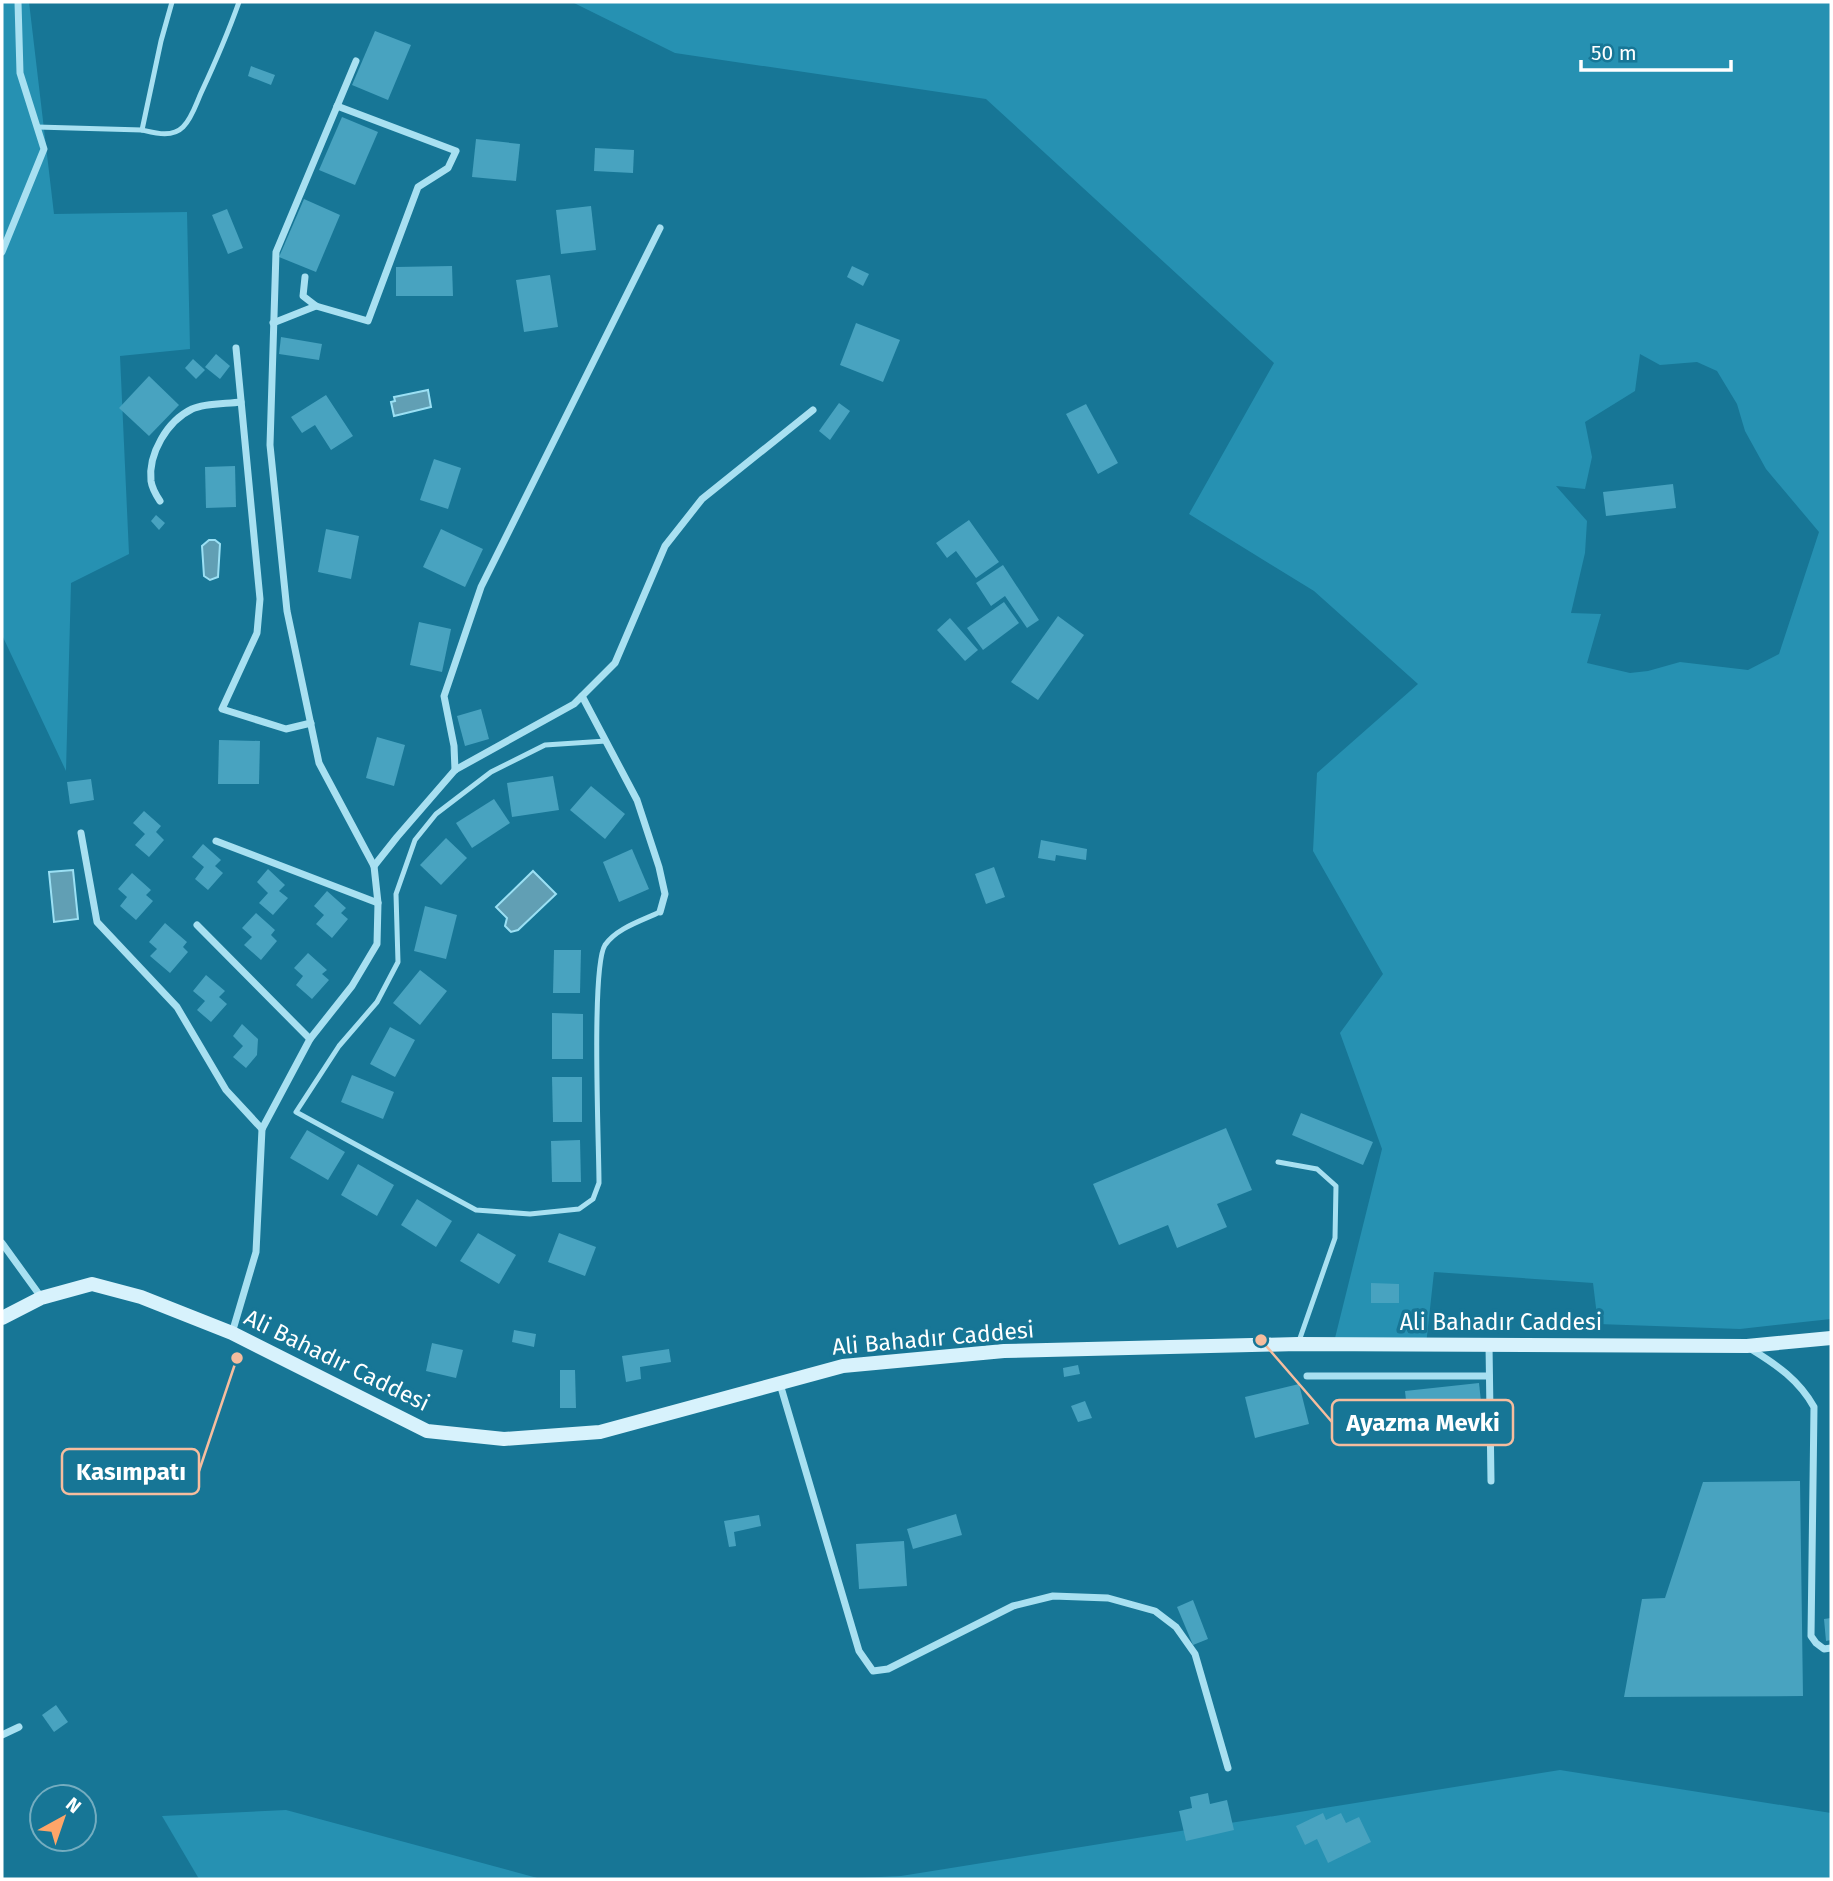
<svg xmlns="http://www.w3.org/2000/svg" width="1833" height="1881" viewBox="0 0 1833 1881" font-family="'Fira Sans',sans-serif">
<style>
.green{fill:#2691b2;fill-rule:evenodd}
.water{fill:#619fb4;stroke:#9be0f4;stroke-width:2}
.building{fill:#48a3c0}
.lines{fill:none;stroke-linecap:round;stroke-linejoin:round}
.lane{stroke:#a8e0f1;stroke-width:5}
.street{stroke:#a8e0f1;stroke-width:7}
.secondary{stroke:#d7f2fc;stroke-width:14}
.labels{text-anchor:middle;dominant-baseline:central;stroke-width:7;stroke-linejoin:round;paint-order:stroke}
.street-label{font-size:23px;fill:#fff;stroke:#177696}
.leader{fill:none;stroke:#f6bd9e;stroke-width:2.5}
.callout-dot{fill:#f6bd9e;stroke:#177696;stroke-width:2.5}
.callout{fill:#177696;stroke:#f6bd9e;stroke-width:2.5}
.callout-label{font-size:24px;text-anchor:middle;font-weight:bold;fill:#fff}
</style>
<rect width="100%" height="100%" fill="#177696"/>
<g class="green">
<path d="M2,2H29L54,214L187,212L190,349L120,356L129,554L71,583L66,771L2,635Z"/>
<path d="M572,2H1831V1319L1740,1329L1598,1324L1593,1283L1434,1272L1426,1345L1335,1338L1382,1149L1340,1033L1383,974L1313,851L1317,773L1418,684L1314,591L1189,514L1274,363L986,99L675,53ZM1640,354L1660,365L1697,362L1717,371L1737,404L1745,431L1766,469L1819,532L1779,654L1748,670L1680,662L1648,671L1630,673L1587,663L1601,614L1571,613L1585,553L1587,521L1556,486L1585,489L1592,457L1585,422L1635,391Z"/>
<path d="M1560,1770L1831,1813V1879H836L901,1876Z"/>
<path d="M286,1810L541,1879H199L162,1816Z"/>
</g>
<g class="water">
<path d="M428,390L431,407L394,416L391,402L395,401L394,397Z"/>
<path d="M209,540H215L220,544L218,577L210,580L204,576L202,546Z"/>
<path d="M73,870L78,919L54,922L49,872Z"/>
<path d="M533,871L556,894L518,930L511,932L505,926L507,918L496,907Z"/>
</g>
<g class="building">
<path d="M375,31L411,45L388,100L352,85Z"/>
<path d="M251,66L275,75L271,85L248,76Z"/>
<path d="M342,117L378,132L355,185L319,170Z"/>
<path d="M476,139L520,144L516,181L472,177Z"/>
<path d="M595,148L634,150L633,173L594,171Z"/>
<path d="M304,199L340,215L316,272L279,257Z"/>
<path d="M591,206L596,250L561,254L556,210Z"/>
<path d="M227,209L243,248L228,254L212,215Z"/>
<path d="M452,266L453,296H396V267Z"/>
<path d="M852,266L869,274L863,286L847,277Z"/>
<path d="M550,275L558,327L524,332L516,280Z"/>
<path d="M856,323L900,340L883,382L840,365Z"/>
<path d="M281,337L322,344L319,360L279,354Z"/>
<path d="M216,354L230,366L220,379L205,367Z"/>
<path d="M193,359L205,370L196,379L185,368Z"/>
<path d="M149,376L179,405L149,436L119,408Z"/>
<path d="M326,395L353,436L331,450L315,425L302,433L291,417Z"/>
<path d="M839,403L850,411L830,440L819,431Z"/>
<path d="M1086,404L1118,463L1098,474L1066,414Z"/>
<path d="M434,459L461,468L448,509L420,500Z"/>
<path d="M235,466L236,507L206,508L205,467Z"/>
<path d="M1673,484L1676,508L1606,516L1603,492Z"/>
<path d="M156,515L165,523L159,530L151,521Z"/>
<path d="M969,520L999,562L976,578L956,551L947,558L936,543Z"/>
<path d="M326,529L359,536L351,579L318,572Z"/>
<path d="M441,529L483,549L465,587L423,567Z"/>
<path d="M1003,565L1039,620L1027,628L1005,596L991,606L976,583Z"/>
<path d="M1004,602L1019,623L983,650L967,628Z"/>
<path d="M1058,616L1084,635L1038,700L1011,682Z"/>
<path d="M950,618L978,650L965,661L937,630Z"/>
<path d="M419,622L451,629L442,672L410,665Z"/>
<path d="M481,709L489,739L465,746L457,716Z"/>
<path d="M377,737L405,745L394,786L366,778Z"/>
<path d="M219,740L260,741L259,784H218Z"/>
<path d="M553,776L559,810L512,817L507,783Z"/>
<path d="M91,779L94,800L70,804L67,782Z"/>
<path d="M591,786L625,814L605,839L570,810Z"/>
<path d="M494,799L510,823L472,848L456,823Z"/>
<path d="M144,811L161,826L156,832L164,840L149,857L135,845L145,834L133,823Z"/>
<path d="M446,838L467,858L441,885L420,865Z"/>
<path d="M1041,840L1087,849L1086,860L1056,855L1055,861L1038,858Z"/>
<path d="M203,844L221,860L215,866L223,873L208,890L195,879L204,867L192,857Z"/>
<path d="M632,849L649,889L619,902L603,862Z"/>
<path d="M994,867L1005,897L986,904L975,874Z"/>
<path d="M268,869L285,885L279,891L288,898L273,915L259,903L268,893L257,882Z"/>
<path d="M132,873L151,890L146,895L153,901L136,920L120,906L127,897L118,889Z"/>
<path d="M327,891L346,908L341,913L348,919L332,938L316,924L324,915L314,906Z"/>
<path d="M425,906L457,915L446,959L414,951Z"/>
<path d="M256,913L275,930L271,935L277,941L261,960L244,945L252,937L242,928Z"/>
<path d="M165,923L187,942L183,947L188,952L170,973L150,956L157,949L149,942Z"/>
<path d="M554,950H581L580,993H553Z"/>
<path d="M308,953L327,970L322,974L329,980L312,999L296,985L303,976L294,968Z"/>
<path d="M420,970L447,991L420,1025L393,1003Z"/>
<path d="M206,975L225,991L219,997L227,1004L211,1022L197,1010L205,1001L193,991Z"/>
<path d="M552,1013L583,1014V1059H552Z"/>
<path d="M242,1024L258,1039L257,1055L246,1068L233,1057L243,1046L233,1036Z"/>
<path d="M390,1027L415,1040L395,1077L370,1064Z"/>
<path d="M352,1075L394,1092L383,1119L341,1102Z"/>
<path d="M552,1077H582V1122H553Z"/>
<path d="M1301,1113L1373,1142L1363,1165L1292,1135Z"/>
<path d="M1226,1128L1252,1190L1217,1204L1227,1227L1177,1248L1168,1225L1119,1245L1093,1184Z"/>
<path d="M307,1130L345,1152L328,1180L290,1158Z"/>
<path d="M580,1140L581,1182H552L551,1141Z"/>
<path d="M358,1164L394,1185L377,1216L341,1195Z"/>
<path d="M417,1199L452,1221L436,1247L401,1225Z"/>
<path d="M478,1233L516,1255L499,1284L460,1261Z"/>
<path d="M559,1233L596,1247L585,1276L548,1262Z"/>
<path d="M1371,1283L1399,1284V1303H1371Z"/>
<path d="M514,1330L536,1334L534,1347L512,1342Z"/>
<path d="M432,1343L463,1350L456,1378L426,1371Z"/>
<path d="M669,1349L671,1362L640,1367L641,1379L626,1382L622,1356Z"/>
<path d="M1078,1365L1080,1374L1064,1377L1063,1368Z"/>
<path d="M560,1370H575L576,1408H560Z"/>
<path d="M1479,1383L1482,1411L1408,1419L1405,1391Z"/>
<path d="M1299,1384L1309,1424L1255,1438L1245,1397Z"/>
<path d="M1085,1401L1092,1418L1078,1422L1071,1406Z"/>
<path d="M1800,1481L1803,1696L1624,1697L1642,1599L1665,1598L1703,1482Z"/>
<path d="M956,1514L962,1535L913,1549L907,1529Z"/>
<path d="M759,1515L761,1526L734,1532L736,1546L729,1547L724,1521Z"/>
<path d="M904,1541L907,1586L859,1589L856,1544Z"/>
<path d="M1193,1600L1208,1639L1193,1645L1177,1607Z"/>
<path d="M1831,1618V1640L1826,1641L1824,1619Z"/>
<path d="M56,1705L68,1722L54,1732L42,1715Z"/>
<path d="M1208,1793L1210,1804L1227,1800L1234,1830L1186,1841L1179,1811L1192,1808L1190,1797Z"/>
<path d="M1323,1813L1326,1820L1341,1813L1346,1823L1359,1817L1371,1842L1328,1863L1317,1839L1305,1845L1296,1826Z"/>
</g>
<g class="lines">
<g class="lane">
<path d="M37,127L142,130C155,133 172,138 183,127C192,118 196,104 201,93C215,63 228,33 239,2"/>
<path d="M142,130L161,41L172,2"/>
<path d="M606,741L545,745L491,772L436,814L415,840L396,894L398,962L377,1002L339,1046L296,1112L476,1210L530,1214L579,1209L593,1199L599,1183C599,1146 591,967 605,945C617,928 641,921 660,912"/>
<path d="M1278,1162L1317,1169L1336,1186L1335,1238L1299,1341"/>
</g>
<g class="street">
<path d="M2,252L44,149L20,73L18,2"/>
<path d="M305,277L303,296L316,306L368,321L418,187L448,168L456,151L337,106"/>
<path d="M273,323L316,306"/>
<path d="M236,348L260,599L257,633L222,709L286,729L311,723"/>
<path d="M160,501C156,495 152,488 151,481C148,454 167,421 192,409C206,403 226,404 241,402"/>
<path d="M582,696L637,800L659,867L665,894L660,912"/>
<path d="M455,770L454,746L444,696L481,587L660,228"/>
<path d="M81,833L97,922L177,1007L226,1090L262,1129"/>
<path d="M216,841L378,903"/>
<path d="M374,866L397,837L455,770L574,704L615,663L665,546L702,499L813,410"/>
<path d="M197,925L310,1039"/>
<path d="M2,1243L41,1297"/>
<path d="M232,1333L256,1252L262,1129L310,1039L352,986L377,944L378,903L374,866L319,763L287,611L270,445L276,252L356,61"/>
<path d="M1489,1345L1491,1481"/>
<path d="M1751,1349C1777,1365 1799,1380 1814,1407L1811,1636L1816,1643L1824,1649L1831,1648"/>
<path d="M1307,1376H1489"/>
<path d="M780,1384L859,1651L873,1671L888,1669L1013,1606L1053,1596L1108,1598L1155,1611L1176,1627L1195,1654L1228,1768"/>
<path d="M2,1735L19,1727"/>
</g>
<path class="secondary" d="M2,1318L41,1298L92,1284L141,1297L232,1333L427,1431L504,1439L600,1432L843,1366L1004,1351L1298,1344L1747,1346L1831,1338"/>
</g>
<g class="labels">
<g class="street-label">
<text x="1501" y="1322">Ali Bahadır Caddesi</text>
<text transform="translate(933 1338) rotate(-5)">Ali Bahadır Caddesi</text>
<text transform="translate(337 1360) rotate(26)">Ali Bahadır Caddesi</text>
</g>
</g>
<path class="leader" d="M1261 1340L1332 1422M237 1358L199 1471"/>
<g class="callout-dot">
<circle cx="1261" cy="1340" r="7"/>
<circle cx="237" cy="1358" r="7"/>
</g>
<g class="callout">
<rect x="1332" y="1400" width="181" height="45" rx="7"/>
<rect x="62" y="1449" width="137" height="45" rx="7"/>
</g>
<g class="callout-label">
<text x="1423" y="1431">Ayazma Mevki</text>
<text x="131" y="1480">Kasımpatı</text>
</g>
<rect width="1833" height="1881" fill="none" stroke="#ffffff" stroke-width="7"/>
<g transform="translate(63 1818) rotate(40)"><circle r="33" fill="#177696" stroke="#74adc0" stroke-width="2"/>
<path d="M0-5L12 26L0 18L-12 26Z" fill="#ffa568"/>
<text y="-10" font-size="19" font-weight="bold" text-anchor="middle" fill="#ffffff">N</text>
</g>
<path d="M1581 60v10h150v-10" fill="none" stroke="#ffffff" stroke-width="3.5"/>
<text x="1591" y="60" font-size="21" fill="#ffffff" stroke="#177696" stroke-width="5" paint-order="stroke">50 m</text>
</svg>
